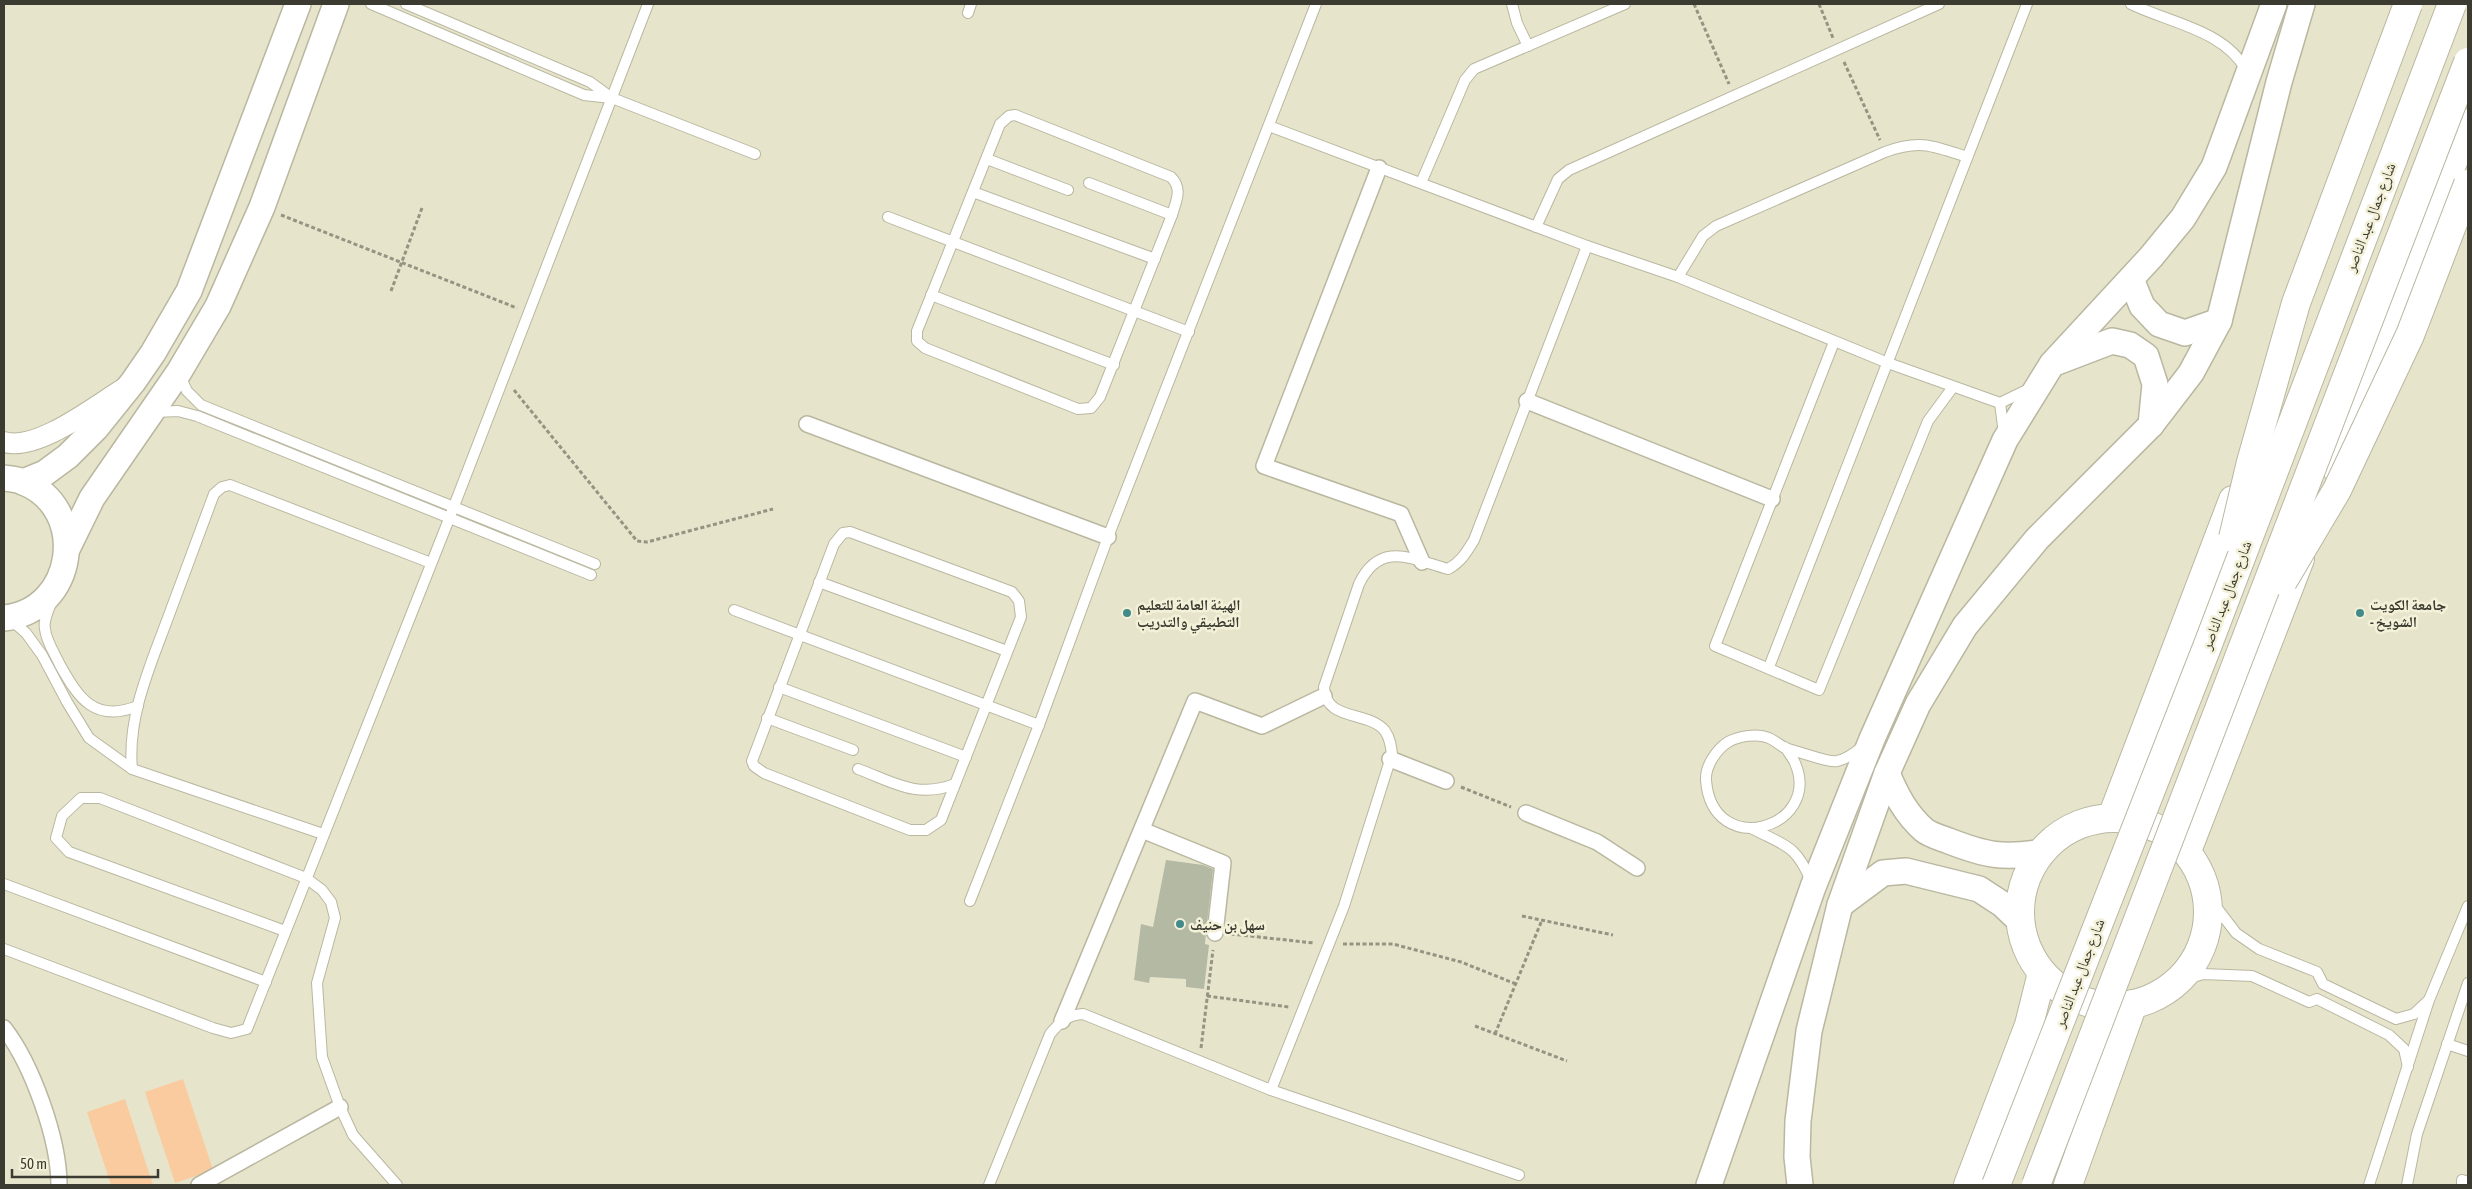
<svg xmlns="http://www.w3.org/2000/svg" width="2472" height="1189" viewBox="0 0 2472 1189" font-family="'Asap Condensed','Noto Naskh Arabic',sans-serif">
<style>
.green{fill:#facb9e}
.building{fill:#b3b9a3}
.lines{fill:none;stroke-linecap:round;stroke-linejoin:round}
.service-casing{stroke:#bab7a0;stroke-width:12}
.pedestrian-casing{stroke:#bab7a0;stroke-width:18}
.minor-casing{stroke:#bab7a0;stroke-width:22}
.tertiary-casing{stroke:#bab7a0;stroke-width:28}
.secondary-casing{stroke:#bab7a0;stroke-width:30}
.path{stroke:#959381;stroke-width:3;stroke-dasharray:4 2.5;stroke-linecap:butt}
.service{stroke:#fff;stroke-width:10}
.pedestrian{stroke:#fff;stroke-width:15}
.minor{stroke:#fff;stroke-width:20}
.tertiary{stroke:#fff;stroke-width:25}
.secondary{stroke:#fff;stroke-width:28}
.trunk-bridge-casing{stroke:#bab7a0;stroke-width:30;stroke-linecap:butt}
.trunk-bridge{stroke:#fff;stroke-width:28}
.poi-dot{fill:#438b8a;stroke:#f4f1d9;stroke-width:2}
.labels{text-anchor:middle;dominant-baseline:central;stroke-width:5;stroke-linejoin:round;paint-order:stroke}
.street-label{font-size:15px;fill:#3c3b31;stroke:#f4f1d9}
.poi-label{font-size:15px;font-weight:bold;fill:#3c3b31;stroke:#f4f1d9;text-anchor:start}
</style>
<rect width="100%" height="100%" fill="#e7e4cc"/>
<g class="green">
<path d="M183,1079L213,1170L175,1183L145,1092Z"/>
<path d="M125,1099L153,1185H111L87,1112Z"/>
</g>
<path class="building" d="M1166,860L1203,865L1213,869L1206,932L1205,944L1209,945L1204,989L1186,987V979L1150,977L1149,983L1134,980L1141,924L1153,927Z"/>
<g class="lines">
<defs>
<g id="service">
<path d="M371,4L584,95L611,98"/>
<path d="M406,4L590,82L612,98L755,154"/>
<path d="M1512,4L1517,23L1528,46"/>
<path d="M2131,4C2170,23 2224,30 2246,70"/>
<path d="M968,13L971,4"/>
<path d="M1015,115L1171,177C1183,189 1176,201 1172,215L1100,397L1091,408L1078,409L925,348L917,341V331L1000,124L1009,116Z"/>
<path d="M1269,126L1587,246L1678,277L1888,363L2000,403L2031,388"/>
<path d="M987,159L1068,190"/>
<path d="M1089,183L1172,215"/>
<path d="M1421,183L1465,80L1474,69L1625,4"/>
<path d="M973,192L1155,259"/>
<path d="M888,217L1189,332"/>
<path d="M1536,227L1558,179L1569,170L1939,4"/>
<path d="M1678,277L1703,236L1716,226L1885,152C1920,139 1934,146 1967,157"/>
<path d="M931,295L1114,365"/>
<path d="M1834,342L1715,646L1819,690L1928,421L1953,387"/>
<path d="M179,374L187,391L201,405L595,564"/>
<path d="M2000,403L2004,434"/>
<path d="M156,412L178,411L197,416L591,575"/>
<path d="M850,532L1012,592L1019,601L1021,617L941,820L926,830H910L764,773L754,766L752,761L834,544L843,533Z"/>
<path d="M819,582L1007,651"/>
<path d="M53,599C49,608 43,620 45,629C46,641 55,654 60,665C79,699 95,723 138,706"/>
<path d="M734,610L1039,725"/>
<path d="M10,619L26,633L42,655L67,702L89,738L132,769L323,834"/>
<path d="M1769,667L2027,4"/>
<path d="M779,687L966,757"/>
<path d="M767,718L853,750"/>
<path d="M1785,747C1788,752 1793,758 1795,763C1823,828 1712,861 1706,780C1705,766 1717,749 1728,742C1739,736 1757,733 1769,738C1775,741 1780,745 1785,748C1795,751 1805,754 1815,757C1822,759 1830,762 1837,761C1847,759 1856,752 1863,746"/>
<path d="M132,769C127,716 151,664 169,615C184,575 199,534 214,494L222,487L230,485L431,563"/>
<path d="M858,769C893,782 917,799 955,784"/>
<path d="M1753,829C1786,846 1796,845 1811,881"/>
<path d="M4,884L266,982"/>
<path d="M2207,895L2236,933L2259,949L2317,972L2323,984L2396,1019L2414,1014L2429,1000"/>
<path d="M970,901L1039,725L1108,537L1316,4"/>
<path d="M285,931L69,852L56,838L62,816L81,798H100L306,878L322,890L331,902L335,918L317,983L322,1057L340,1107L353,1135L397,1185"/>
<path d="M4,949L213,1028L231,1033L247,1029L449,519L648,4"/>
<path d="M2177,982L2203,974L2252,976L2309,1002L2317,999L2389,1035L2404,1049L2408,1067"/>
<path d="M2447,1044L2468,1051"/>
<path d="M1271,1090L1344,906L1392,754C1391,746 1390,738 1385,731C1368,710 1325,722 1324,687L1359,584C1380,540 1412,559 1448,569C1461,562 1466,553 1474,540L1587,246"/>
<path d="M989,1185L1050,1034C1060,1022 1067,1015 1083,1014L1271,1090L1519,1175"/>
<path d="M2369,1185L2429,1000L2468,906"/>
<path d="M2407,1185L2417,1134L2468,983"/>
<path d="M2462,1185V1180L2468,1182"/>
</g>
<g id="pedestrian">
<path d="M1379,168L1264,466L1401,514L1422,562"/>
<path d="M1527,401L1772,499"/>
<path d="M807,424L1108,537"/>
<path d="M1390,759L1446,781"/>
<path d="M1526,813L1597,842L1637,868"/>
<path d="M1142,830L1223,863L1215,933"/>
<path d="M1062,1021L1195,701L1262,726L1324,696"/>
<path d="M4,1028C32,1064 59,1139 59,1185"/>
<path d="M199,1185L340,1107"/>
</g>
<path id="minor" d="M4,442C37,452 95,406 123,389"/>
<g id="tertiary">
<path d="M2131,279L2142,306L2159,324L2185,333L2219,321"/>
<path d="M2057,362L2112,341L2130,345L2146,356L2155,384L2151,425"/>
<path d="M4,478C10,479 17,479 23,482C90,508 76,611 4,618"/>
<path d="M23,482L45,473L68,456L96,428L133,382L153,353L189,291L298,4"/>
<path d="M68,547L92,498L179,372L218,306L262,207L336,4"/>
<path d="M1887,773C1896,795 1906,814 1924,830C1930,835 1941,838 1949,841C1985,855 2003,859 2042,852"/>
<path d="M1840,905L1883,873L1906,871L1979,889L2002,904L2021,922"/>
<path d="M1709,1185L1813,887L1872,739L2005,440L2052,364L2151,257L2183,218L2214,167L2274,4"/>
<path d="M1800,1185L1797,1157L1798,1121L1809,1031L1840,905L1887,773L1918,704L1965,626L2037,539L2151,425L2191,373L2219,321L2279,82L2302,4"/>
</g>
<g id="secondary">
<path d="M2335,467L2468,123"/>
<path d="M2112,817L2233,500"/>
<circle cx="2114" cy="912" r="94"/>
<path d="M2187,851L2300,559"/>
<path d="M1968,1185L2029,1025L2042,973"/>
<path d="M2068,1185L2133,1004"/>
</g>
</defs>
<use href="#service" class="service-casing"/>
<use href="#pedestrian" class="pedestrian-casing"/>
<use href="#minor" class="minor-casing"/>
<use href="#tertiary" class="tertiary-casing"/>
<use href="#secondary" class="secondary-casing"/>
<g class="path">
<path d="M1694,4L1729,84"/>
<path d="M1819,4L1833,38"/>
<path d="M1844,62L1880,140"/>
<path d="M281,215L517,308"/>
<path d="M391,291L422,208"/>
<path d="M514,390L637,541L647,542L773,509"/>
<path d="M1461,787L1511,807"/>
<path d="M1522,916L1613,935"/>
<path d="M1231,934L1314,943"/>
<path d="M1343,944H1393L1461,962L1516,984"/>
<path d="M1207,996L1289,1007"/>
<path d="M1475,1026L1567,1061"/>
<path d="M1495,1034L1542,920"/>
<path d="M1201,1048L1213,950"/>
</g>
<use href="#service" class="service"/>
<use href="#pedestrian" class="pedestrian"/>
<use href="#minor" class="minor"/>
<use href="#tertiary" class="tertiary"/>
<use href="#secondary" class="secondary"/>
<defs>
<g id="trunk-bridge">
<path d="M2233,538L2251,462L2296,303L2408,4"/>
<path d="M2283,581L2337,490L2410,335L2468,184"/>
<path d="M1996,1185L2207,647L2452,4"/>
<path d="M2036,1185L2468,62"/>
</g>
</defs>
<use href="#trunk-bridge" class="trunk-bridge-casing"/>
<use href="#trunk-bridge" class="trunk-bridge"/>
</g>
<g class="poi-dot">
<circle cx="1127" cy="613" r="5"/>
<circle cx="2360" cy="613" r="5"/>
<circle cx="1180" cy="924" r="5"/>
</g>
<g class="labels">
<g class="street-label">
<text transform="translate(2370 217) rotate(-69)">شارع جمال عبد الناصر</text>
<text transform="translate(2226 595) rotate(-69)">شارع جمال عبد الناصر</text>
<text transform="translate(2079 973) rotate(-69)">شارع جمال عبد الناصر</text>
</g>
<g class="poi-label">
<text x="1137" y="604">الهيئة العامة للتعليم<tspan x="1137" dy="17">التطبيقي والتدريب</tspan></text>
<text x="2370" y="604">جامعة الكويت<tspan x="2370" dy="17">- الشويخ</tspan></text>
<text x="1190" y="924">سهل بن حنيف</text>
</g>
</g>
<rect width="2472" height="1189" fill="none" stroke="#3c3b31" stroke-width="10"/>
<path d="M12 1169v8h146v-8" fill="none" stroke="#3c3b31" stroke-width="2.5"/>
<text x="20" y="1169" font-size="15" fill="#3c3b31" stroke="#f4f1d9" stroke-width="4" paint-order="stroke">50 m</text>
</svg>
